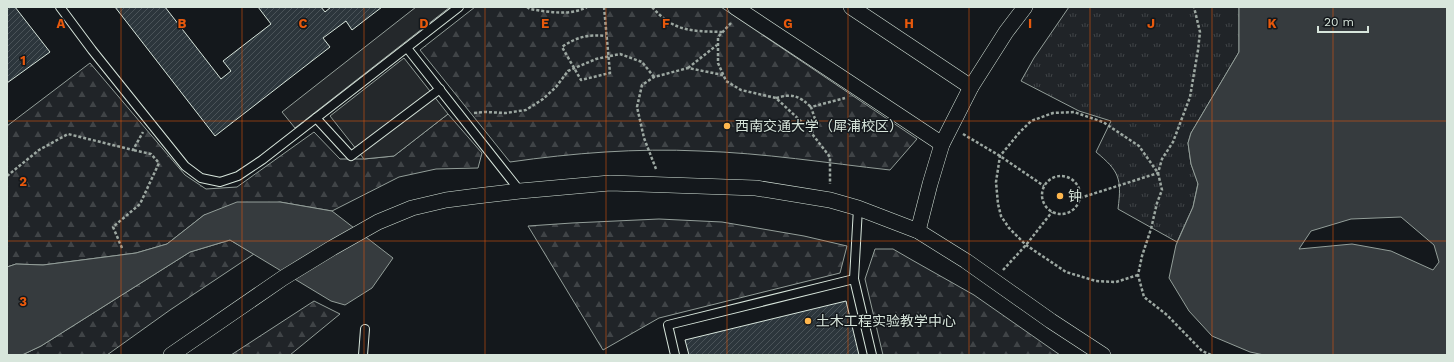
<svg xmlns="http://www.w3.org/2000/svg" width="1454" height="362" viewBox="0 0 1454 362" font-family="'Work Sans','Noto Sans SC',sans-serif">
<style>
.grass{fill:url(#grass-tufts);stroke:#939e99}
.forest{fill:url(#forest-firs);stroke:#939e99}
.parking{fill:#24282b;stroke:#939e99}
.water{fill:#363b3e;stroke:#939e99;fill-rule:evenodd}
.building{fill:url(#building-hatch);stroke:#d8e6dc}
.lines{fill:none;stroke-linecap:round;stroke-linejoin:round}
.lane-casing{stroke:#d8e6dc;stroke-width:10}
.street-casing{stroke:#d8e6dc;stroke-width:16}
.path{stroke:#9da8a2;stroke-width:2.5;stroke-dasharray:3 2;stroke-linecap:butt}
.lane{stroke:#14181c;stroke-width:8}
.street{stroke:#14181c;stroke-width:15}
.grid{fill:none;stroke:#e8590c;stroke-width:1;stroke-opacity:0.55}
.poi-dot{fill:#ffb74d;stroke:#14181c;stroke-width:1.5}
.labels{text-anchor:middle;dominant-baseline:central;stroke-width:3;stroke-linejoin:round;paint-order:stroke}
.poi-label{font-size:14px;fill:#d8e6dc;stroke:#14181c;text-anchor:start}
.grid-label{font-size:13px;text-anchor:middle;font-weight:bold;fill:#e8590c;stroke:#14181c;stroke-width:3;stroke-linejoin:round;paint-order:stroke}
</style>
<defs>
<pattern id="grass-tufts" width="24" height="20" patternUnits="userSpaceOnUse"><rect width="24" height="20" fill="#202428"/><path d="M3 7l-1-3M5 7V3M7 7l1-3M15 17l-1-3M17 17v-4M19 17l1-3" fill="none" stroke="#404447"/></pattern>
<pattern id="forest-firs" width="22" height="20" patternUnits="userSpaceOnUse"><rect width="22" height="20" fill="#202428"/><path d="M5 1l3.5 6h-7zM16 11l3.5 6h-7z" fill="#404447"/></pattern>
<pattern id="building-hatch" width="6" height="6" patternUnits="userSpaceOnUse"><rect width="6" height="6" fill="#2c363c"/><path d="M-1 1l2-2M0 6l6-6M5 7l2-2" fill="none" stroke="#4a5358"/></pattern>
</defs>
<rect width="100%" height="100%" fill="#14181c"/>
<path class="grass" d="M1069,7H1239V52L1191,133L1188,143L1191,164L1198,183L1193,207L1177,242L1118,209C1122,178 1119,171 1096,152L1111,121L1079,111L1021,81L1034,58Z"/>
<g class="forest">
<path d="M475,7H721L917,139L890,170C827,163 764,153 700,151C637,148 573,153 510,162L420,50Z"/>
<path d="M90,63L185,175L206,189L237,187L314,132L340,159H364L394,156L448,114L482,153L478,168L436,169L399,177L332,211L280,202L204,215L167,244L136,253L43,265L16,264L7,267V126Z"/>
<path d="M659,219L722,222L804,236L847,246L840,273L659,318L603,350L528,226L572,223Z"/>
<path d="M230,240L254,254L170,310L107,355H22L41,346L190,252Z"/>
<path d="M875,249H893L912,260L974,295L1060,355H883L865,279Z"/>
<path d="M314,301L340,314L290,355H231Z"/>
</g>
<g class="parking">
<path d="M416,7H450L295,128L282,112Z"/>
<path d="M404,58L448,114L394,156L364,159L330,116Z"/>
</g>
<g class="water">
<path d="M1239,7H1447V355H1264L1250,352L1212,336L1189,311L1169,278L1176,245L1193,207L1198,184L1191,164L1188,143L1191,133L1239,52ZM1401,217L1434,245L1439,262L1433,270L1391,251L1352,244L1299,249L1311,231L1351,219Z"/>
<path d="M237,202H280L332,211L393,258L372,288L345,305L331,301L230,240L190,252L41,346L22,355H7V267L16,264L43,265L136,253L167,244L204,215Z"/>
</g>
<g class="building">
<path d="M7,7H15L50,52L7,83Z"/>
<path d="M115,7H165L221,79L231,71L223,61L271,24L258,7H321L325,12L331,7H382L352,30L346,21L323,38L330,47L215,136Z"/>
<path d="M846,301L859,355H689L685,340Z"/>
</g>
<g class="lines">
<defs>
<g id="lane">
<path d="M60,7L92,50L185,166L201,178L220,182L238,176L262,160L459,7"/>
<path d="M407,48L520,191"/>
<path d="M316,118L351,156L440,89"/>
<path d="M858,208L854,279L872,355"/>
<path d="M363,355L365,329"/>
<path d="M675,355L668,325L854,279"/>
</g>
<g id="street">
<path d="M735,7L942,144"/>
<path d="M851,7L971,87"/>
<path d="M918,231L930,184L942,144L971,87L1006,32L1025,7"/>
<path d="M171,355L283,278L332,248L378,222L412,208L446,200L477,196L520,191L610,183L756,188L830,200L858,208L918,231L966,261L1051,321L1103,355"/>
</g>
</defs>
<use href="#lane" class="lane-casing"/>
<use href="#street" class="street-casing"/>
<g class="path">
<path d="M527,7L530,9C549,12 570,16 587,7"/>
<path d="M604,7L610,73L581,80L562,47C576,37 589,34 606,36"/>
<path d="M652,7C674,32 691,31 722,32"/>
<path d="M731,23L718,37V63L726,81L741,90L776,98L806,126L830,157V184"/>
<path d="M688,68L717,45"/>
<path d="M776,98C793,93 799,96 811,107"/>
<path d="M474,113L485,112L506,113L526,110L543,99L556,87L568,71L596,59L620,54L642,62L654,77"/>
<path d="M812,133L816,122L811,107L845,98"/>
<path d="M963,134L1000,156L1044,186"/>
<path d="M656,169L644,138L637,107L642,85L654,77L688,68L723,75"/>
<circle cx="1061" cy="195" r="19"/>
<path d="M7,176L39,150L68,134L133,150L143,132"/>
<path d="M1080,198L1158,173L1162,159L1173,142L1190,97L1198,50L1200,32L1194,7"/>
<path d="M122,248L113,227L140,204L159,163L151,154L133,150"/>
<path d="M1003,270L1026,245L1052,212"/>
<path d="M1138,275L1116,282L1096,281L1066,272L1026,245L1009,228L1001,216L998,204L996,182L1000,156L1019,133L1031,121L1053,113L1074,112L1103,122L1139,146L1158,173L1162,190L1157,203L1151,229L1142,256L1138,275L1144,297L1167,315L1202,351L1211,355"/>
</g>
<use href="#lane" class="lane"/>
<use href="#street" class="street"/>
</g>
<path class="grid" d="M121,7V355M242,7V355M364,7V355M485,7V355M606,7V355M727,7V355M848,7V355M969,7V355M1090,7V355M1212,7V355M1333,7V355M7,121H1447M7,241H1447"/>
<g class="poi-dot">
<circle cx="727" cy="126" r="4"/>
<circle cx="1060" cy="196" r="4"/>
<circle cx="808" cy="321" r="4"/>
</g>
<g class="labels">
<g class="poi-label">
<text x="735" y="126">西南交通大学（犀浦校区）</text>
<text x="1068" y="196">钟</text>
<text x="816" y="321">土木工程实验教学中心</text>
</g>
</g>
<g class="grid-label">
<text x="61" y="28">A</text>
<text x="182" y="28">B</text>
<text x="303" y="28">C</text>
<text x="424" y="28">D</text>
<text x="545" y="28">E</text>
<text x="666" y="28">F</text>
<text x="788" y="28">G</text>
<text x="909" y="28">H</text>
<text x="1030" y="28">I</text>
<text x="1151" y="28">J</text>
<text x="1272" y="28">K</text>
<text x="23" y="65">1</text>
<text x="23" y="186">2</text>
<text x="23" y="306">3</text>
</g>
<rect width="1454" height="362" fill="none" stroke="#d8e6dc" stroke-width="16"/>
<path d="M1318 26v6h50v-6" fill="none" stroke="#d8e6dc" stroke-width="2"/>
<text x="1324" y="26" font-size="12" fill="#d8e6dc" stroke="#14181c" stroke-width="3" paint-order="stroke">20 m</text>
</svg>
